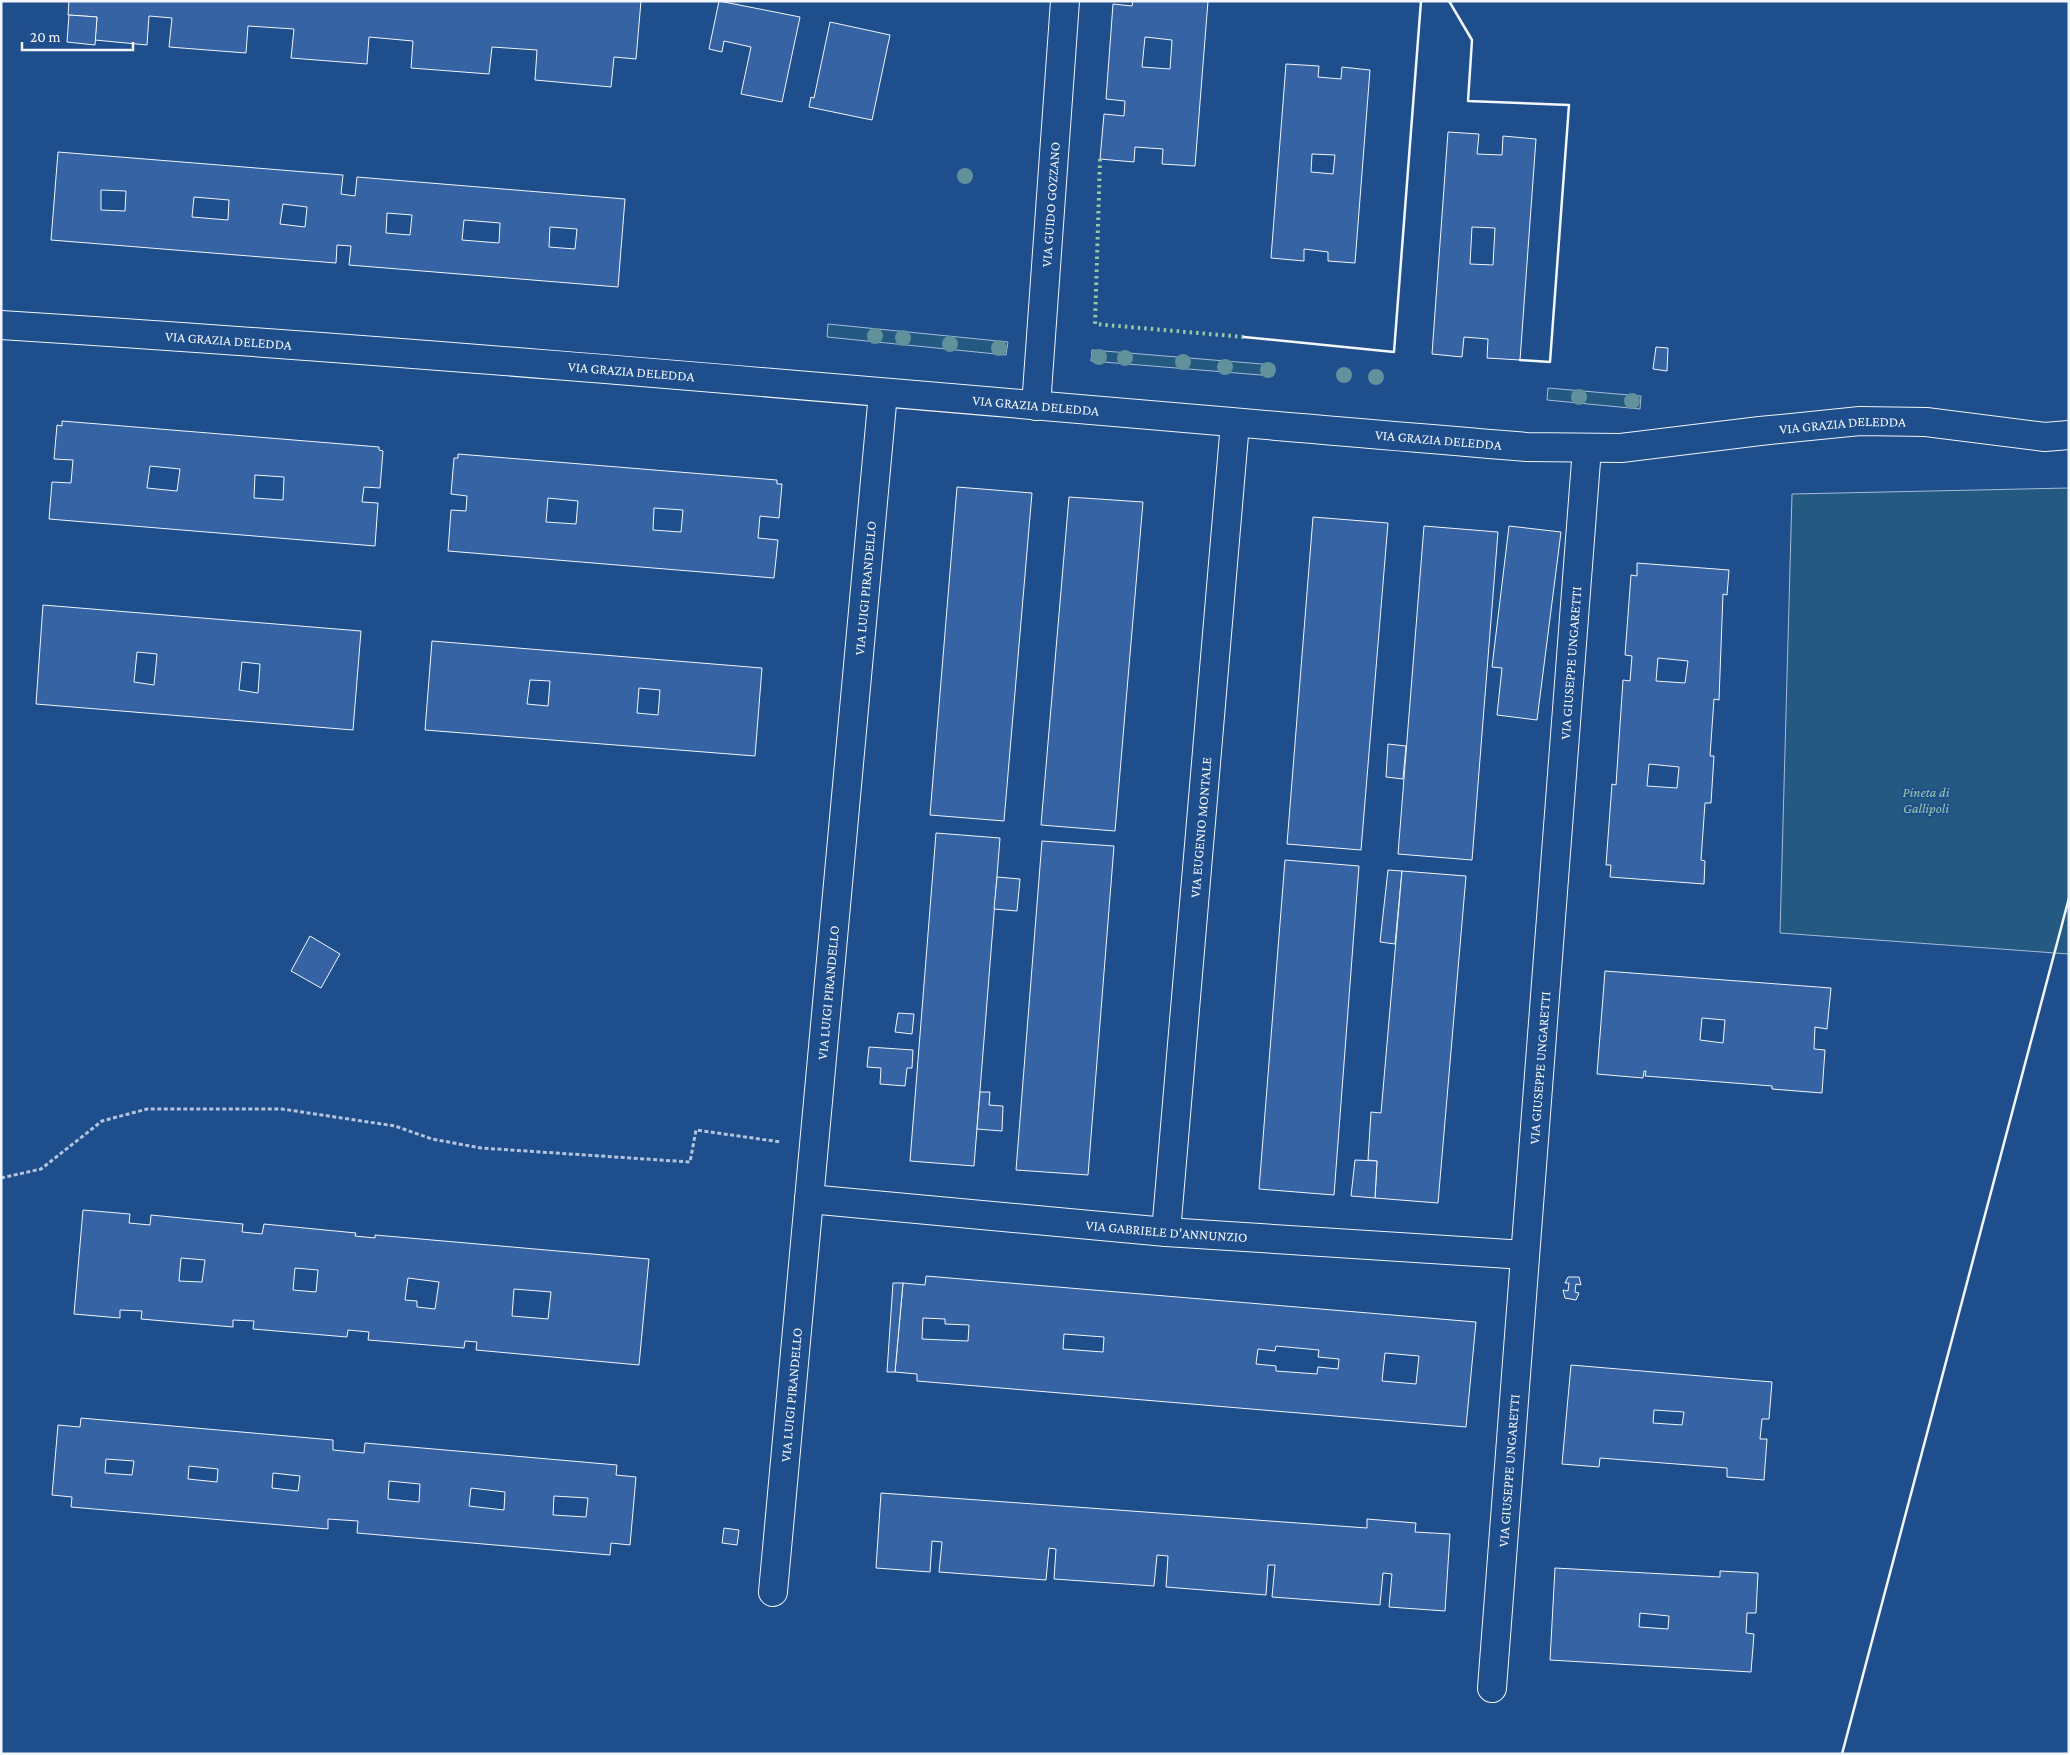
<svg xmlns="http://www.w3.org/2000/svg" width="2070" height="1755" viewBox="0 0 2070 1755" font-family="'Crimson Pro',serif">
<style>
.green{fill:#245a82;stroke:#a8bbd7}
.building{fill:#3563a3;stroke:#f2f6ff;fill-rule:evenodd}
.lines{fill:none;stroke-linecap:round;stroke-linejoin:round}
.minor-casing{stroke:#f2f6ff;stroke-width:30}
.tertiary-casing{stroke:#f2f6ff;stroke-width:30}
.path{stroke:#b3c4dc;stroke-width:3;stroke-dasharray:4 2.5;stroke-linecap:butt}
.minor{stroke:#1f4e8c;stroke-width:28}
.tertiary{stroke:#1f4e8c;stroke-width:28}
.hedge{stroke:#97c8a6;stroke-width:4;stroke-dasharray:2.5 4;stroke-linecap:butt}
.wall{stroke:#f2f6ff;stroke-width:2.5}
.tree{fill:#61919a}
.labels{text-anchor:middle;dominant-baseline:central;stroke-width:4;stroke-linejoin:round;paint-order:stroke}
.street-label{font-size:14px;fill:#f2f6ff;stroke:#1f4e8c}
.park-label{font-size:14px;font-style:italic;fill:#97c8a6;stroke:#1f4e8c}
</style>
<rect width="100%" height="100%" fill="#1f4e8c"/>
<g class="green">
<path d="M828,324L1008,342L1006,355L827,337Z"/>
<path d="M1092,350L1274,365L1273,376L1091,361Z"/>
<path d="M1548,388L1641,396L1640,409L1547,400Z"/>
<path d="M2069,488V954L1780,933L1792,494Z"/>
</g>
<g class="building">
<path d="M69,1H641L636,59L614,57L611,87L535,80L537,50L492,47L489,74L411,68L413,41L369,37L367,64L291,58L294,29L248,26L246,53L169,47L172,18L149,16L147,45L95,40L97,17L68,15Z"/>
<path d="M719,1L800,17L782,102L741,94L751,47L724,41L722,52L709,49Z"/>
<path d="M1133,1H1208L1195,166L1162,164L1163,149L1135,147L1134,162L1100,159L1104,114L1124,116L1125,101L1106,99L1113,4L1132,6ZM1145,37L1172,40L1170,69L1142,67Z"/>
<path d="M69,15L97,17L95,45L67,42Z"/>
<path d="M830,22L890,35L872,120L809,107L811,97L814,98Z"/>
<path d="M1286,64L1319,66L1318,77L1341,79L1342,67L1370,70L1355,263L1328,261V252L1304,249V261L1271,258ZM1312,154L1335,155L1333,174L1311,172Z"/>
<path d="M1448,132L1479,134L1477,154L1502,155L1503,136L1536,139L1520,360L1487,358L1488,339L1464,337L1462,357L1432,354ZM1472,227L1495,228L1493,265L1470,264Z"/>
<path d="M58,152L343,175L341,194L355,196L357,177L625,199L618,287L349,265L351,246L337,245L336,263L51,240ZM101,190L126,191L125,211L101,210ZM194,197L229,200L228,220L192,217ZM283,204L307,207L305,227L280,224ZM387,213L412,215L410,235L386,233ZM464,220L500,223L499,243L462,240ZM550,227L577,229L575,249L549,247Z"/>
<path d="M1656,347L1668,348L1667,371L1653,369Z"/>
<path d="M62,421L379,447V450L383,451L380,488L364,487L362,502L378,503L375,546L49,519L52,482L71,483L73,460L54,459L57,425L62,426ZM150,466L180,469L177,491L147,488ZM255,475L284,477L283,500L254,498Z"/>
<path d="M458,454L777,480V484H782L779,518L760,516L758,538L778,540L774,578L448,551L451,510L466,511L467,496L451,494L454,458H458ZM548,498L578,501L576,524L546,522ZM654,508L683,510L681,532L653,530Z"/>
<path d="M957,487L1032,493L1004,821L930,815Z"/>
<path d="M1069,497L1143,502L1115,831L1041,825Z"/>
<path d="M1313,517L1388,523L1361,850L1287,844Z"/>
<path d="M1424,526L1498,532L1472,860L1398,854Z"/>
<path d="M1509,526L1561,532L1537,720L1497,715L1502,668L1492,667Z"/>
<path d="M1637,563L1729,570L1727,595L1723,594L1719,700L1714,699L1710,756H1714L1711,803H1705L1701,860L1705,861L1704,884L1610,877L1611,865H1606L1612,784L1616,785L1623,680L1630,681L1632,656L1625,655L1631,575L1637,576ZM1658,658L1688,661L1685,683L1656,681ZM1649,764L1679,767L1677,788L1647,786Z"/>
<path d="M43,605L361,631L353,730L36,704ZM137,652L157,654L154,685L134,682ZM242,662L260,664L258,693L239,690Z"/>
<path d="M432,641L762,668L755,756L425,730ZM530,680L550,681L548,706L527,704ZM639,688L660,690L658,715L637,713Z"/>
<path d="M1388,744L1406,746L1403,779L1386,777Z"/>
<path d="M936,833L1000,838L974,1166L910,1161Z"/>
<path d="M1042,841L1114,846L1088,1175L1016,1170Z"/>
<path d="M1285,860L1359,866L1334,1195L1259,1189Z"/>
<path d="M1388,870L1402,871L1395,944L1380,942Z"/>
<path d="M1402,871L1466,876L1438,1203L1375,1198L1377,1161L1368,1160L1371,1112L1381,1113Z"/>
<path d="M997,877L1020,879L1017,911L994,909Z"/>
<path d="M310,936L340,954L321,988L291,971Z"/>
<path d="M1605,971L1831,988L1827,1029L1815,1027L1814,1049L1825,1050L1822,1093L1772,1089V1086L1645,1076L1646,1071H1644L1643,1078L1597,1074ZM1702,1018L1725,1020L1723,1043L1700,1040Z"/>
<path d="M898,1013L914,1014L912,1034L895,1032Z"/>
<path d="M869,1047L913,1050L912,1068H907L905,1086L880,1084L881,1068L867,1067Z"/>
<path d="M980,1092H990L989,1105L1003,1106L1002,1131L977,1129Z"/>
<path d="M1355,1160L1377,1161L1375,1198L1351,1196Z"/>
<path d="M83,1210L130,1214L129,1223L150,1225L151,1215L243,1224L242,1232L262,1234L264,1224L356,1233L355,1236L375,1238V1235L649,1259L639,1365L476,1350L477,1342L465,1341L464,1348L368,1340L369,1332L348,1330L347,1337L253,1329L254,1321L233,1320V1327L141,1319L142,1311L120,1310V1318L74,1314ZM181,1258L205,1260L202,1282L179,1281ZM295,1268L318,1270L316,1292L293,1290ZM408,1278L439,1282L435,1309L417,1307V1301L405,1300ZM514,1289L551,1292L548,1319L512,1316Z"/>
<path d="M926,1276L1476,1322L1466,1427L917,1381V1374L895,1372L903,1283L925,1285ZM923,1318L945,1319V1324L969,1325L968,1341L922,1339ZM1064,1334L1104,1337L1103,1352L1063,1349ZM1276,1346L1319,1350L1318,1357L1339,1359L1338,1369L1318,1367L1317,1374L1276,1371V1366L1256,1364L1258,1349L1275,1351ZM1385,1353L1419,1356L1416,1384L1382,1381Z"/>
<path d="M1568,1277H1579L1581,1285L1576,1284L1575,1292L1579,1293L1576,1300L1565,1298L1563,1290L1568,1291L1569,1283H1565Z"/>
<path d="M893,1283H903L895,1372H887Z"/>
<path d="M1571,1365L1772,1382L1769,1419H1762L1760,1439H1767L1764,1480L1727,1477V1468L1600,1458L1599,1467L1562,1464ZM1654,1410L1684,1412L1682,1425L1653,1423Z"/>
<path d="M81,1418L333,1440V1450L364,1453L365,1443L617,1465L616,1475L636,1477L630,1545L611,1543L610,1555L357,1533L358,1521L328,1519V1529L71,1507L72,1497L52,1495L58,1425L80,1427ZM106,1459L134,1461L132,1475L105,1473ZM189,1466L218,1469L217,1482L188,1479ZM273,1473L300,1476L298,1491L272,1488ZM389,1481L420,1484L419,1502L388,1499ZM471,1488L505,1492L504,1510L469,1506ZM554,1496L588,1498L586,1517L553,1515Z"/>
<path d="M881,1493L1367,1528V1519L1416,1523L1415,1532L1450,1534L1445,1611L1389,1607L1392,1574L1383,1573L1380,1605L1272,1597L1275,1565H1268L1266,1595L1166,1587L1168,1556L1157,1555L1154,1586L1054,1579L1056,1549L1049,1548L1046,1580L939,1572L942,1542L932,1541L930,1572L876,1568Z"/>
<path d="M724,1528L739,1530L737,1545L722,1543Z"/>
<path d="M1555,1568L1720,1577V1571L1758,1573L1756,1613H1747L1746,1633L1754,1634L1751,1672L1550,1660ZM1640,1613L1669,1616L1668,1629L1639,1627Z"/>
</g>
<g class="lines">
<defs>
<g id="minor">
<path id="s1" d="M1036,406L1065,1"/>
<path id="s2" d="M809,1199L1166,1232L1525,1255"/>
<path id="s3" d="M1166,1232L1235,423"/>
<path id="s4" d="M773,1592L883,393"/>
<path id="s5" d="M1492,1688L1587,448"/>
</g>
<g id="tertiary">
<path id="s6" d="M1,325C511,357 1019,405 1527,447L1621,448L1760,431L1860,421L1926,422L2045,437L2069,435"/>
</g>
</defs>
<use href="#minor" class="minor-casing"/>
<use href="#tertiary" class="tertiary-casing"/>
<path class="path" d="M1,1178L41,1169L102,1121L147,1109H282L395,1126L432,1139L481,1148L690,1162L696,1130L781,1142"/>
<use href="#minor" class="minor"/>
<use href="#tertiary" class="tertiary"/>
<path class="hedge" d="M1100,159L1095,324L1244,337"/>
<g class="wall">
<path d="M1449,1L1472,40L1468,101L1569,105L1550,362L1520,360"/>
<path d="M1244,337L1394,352L1421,1"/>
<path d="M1842,1754L2069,898"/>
</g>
</g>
<g class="tree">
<circle cx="965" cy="176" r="8"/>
<circle cx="875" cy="336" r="8"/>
<circle cx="903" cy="338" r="8"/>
<circle cx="950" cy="344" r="8"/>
<circle cx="999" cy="348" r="8"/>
<circle cx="1099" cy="357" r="8"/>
<circle cx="1125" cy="358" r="8"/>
<circle cx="1183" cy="362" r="8"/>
<circle cx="1225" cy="367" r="8"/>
<circle cx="1268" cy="370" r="8"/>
<circle cx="1344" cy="375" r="8"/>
<circle cx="1376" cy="377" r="8"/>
<circle cx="1579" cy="397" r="8"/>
<circle cx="1632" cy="401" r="8"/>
</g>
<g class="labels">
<g class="street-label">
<text stroke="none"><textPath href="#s1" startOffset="202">VIA GUIDO GOZZANO</textPath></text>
<text stroke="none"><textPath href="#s6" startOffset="228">VIA GRAZIA DELEDDA</textPath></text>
<text stroke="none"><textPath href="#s6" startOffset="632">VIA GRAZIA DELEDDA</textPath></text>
<text stroke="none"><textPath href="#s6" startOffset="1038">VIA GRAZIA DELEDDA</textPath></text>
<text stroke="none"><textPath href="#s6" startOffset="1848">VIA GRAZIA DELEDDA</textPath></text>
<text stroke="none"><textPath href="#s6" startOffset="1442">VIA GRAZIA DELEDDA</textPath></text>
<text stroke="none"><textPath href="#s4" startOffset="1008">VIA LUIGI PIRANDELLO</textPath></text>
<text stroke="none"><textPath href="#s5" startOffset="1028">VIA GIUSEPPE UNGARETTI</textPath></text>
<text stroke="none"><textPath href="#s3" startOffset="406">VIA EUGENIO MONTALE</textPath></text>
<text stroke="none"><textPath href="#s4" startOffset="602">VIA LUIGI PIRANDELLO</textPath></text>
<text stroke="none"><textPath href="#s5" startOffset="622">VIA GIUSEPPE UNGARETTI</textPath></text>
<text stroke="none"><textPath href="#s2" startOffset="359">VIA GABRIELE D'ANNUNZIO</textPath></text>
<text stroke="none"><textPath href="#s4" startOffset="198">VIA LUIGI PIRANDELLO</textPath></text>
<text stroke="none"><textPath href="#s5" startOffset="218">VIA GIUSEPPE UNGARETTI</textPath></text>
</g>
<g class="park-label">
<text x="1926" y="792">Pineta di<tspan x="1926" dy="16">Gallipoli</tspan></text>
</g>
</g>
<rect width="2070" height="1755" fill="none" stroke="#f2f6ff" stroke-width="5"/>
<path d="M22 42v8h111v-8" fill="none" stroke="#f2f6ff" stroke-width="2.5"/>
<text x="30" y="42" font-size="15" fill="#f2f6ff" stroke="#1f4e8c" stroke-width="4" paint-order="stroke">20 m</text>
</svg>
